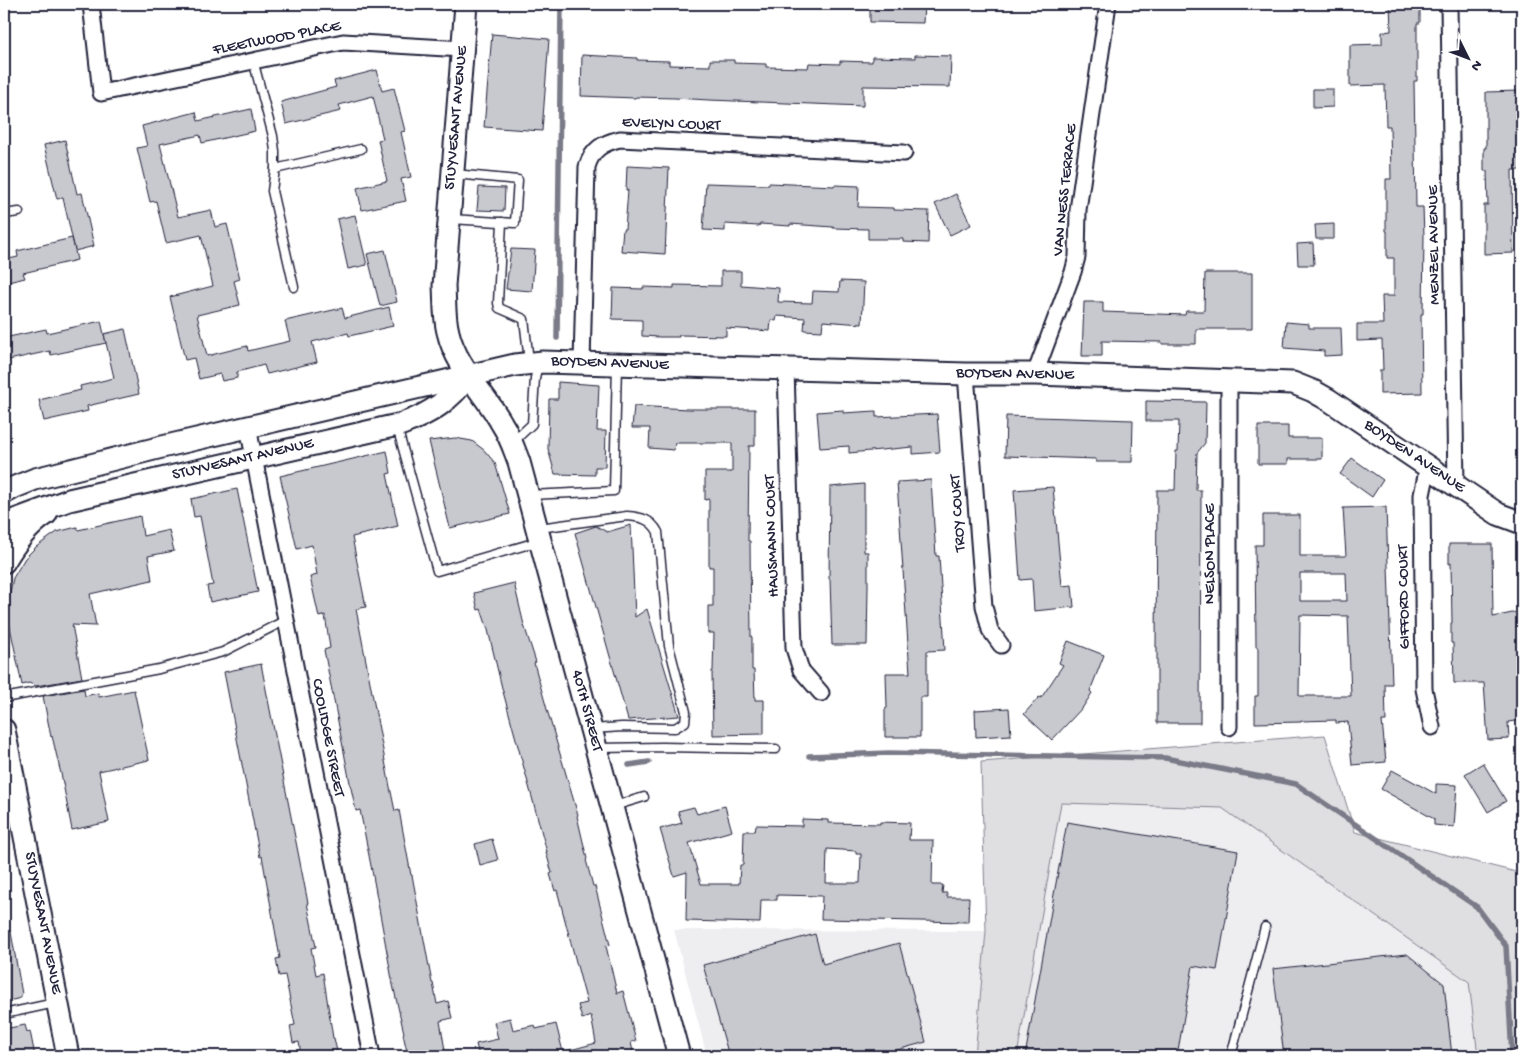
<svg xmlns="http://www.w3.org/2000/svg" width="1526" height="1060" viewBox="0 0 1526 1060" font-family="'Gochi Hand',sans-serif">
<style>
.built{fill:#eeeef1}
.green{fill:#dfdfe2;stroke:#80808e}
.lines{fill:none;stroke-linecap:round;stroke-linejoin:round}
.stream{stroke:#7a7a88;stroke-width:5.5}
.building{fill:#c8c8cf;stroke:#22223b;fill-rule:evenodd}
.lane-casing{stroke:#22223b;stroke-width:11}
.street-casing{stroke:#22223b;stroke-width:19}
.secondary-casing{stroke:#22223b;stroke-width:25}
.lane{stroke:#fff;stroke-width:8}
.street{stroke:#fff;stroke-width:15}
.secondary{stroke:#fff;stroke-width:21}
.labels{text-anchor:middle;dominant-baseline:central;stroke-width:4;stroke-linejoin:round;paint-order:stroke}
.street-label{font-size:16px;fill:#22223b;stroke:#fff}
</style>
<rect width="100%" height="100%" fill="#fff"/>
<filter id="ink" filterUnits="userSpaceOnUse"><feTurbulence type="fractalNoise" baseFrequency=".02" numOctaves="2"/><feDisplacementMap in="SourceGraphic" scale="10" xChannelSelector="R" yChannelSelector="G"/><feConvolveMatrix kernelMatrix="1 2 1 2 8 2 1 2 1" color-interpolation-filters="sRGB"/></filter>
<g filter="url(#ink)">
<g class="built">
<path d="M1061,803L1222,808L1469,982L1478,1056H1017Z"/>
<path d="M674,930L986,931L975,1056H707Z"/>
</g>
<path class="green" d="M1325,735L1355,832L1520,873L1522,886V1056H1478L1469,982L1222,808L1061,803L1017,1056H975L986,931L981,762Z"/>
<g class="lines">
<g class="stream">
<path d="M557,338L561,4"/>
<path d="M809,756L889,753L1165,758L1296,784L1477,907L1506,946L1512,1056"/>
<path d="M629,765L649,762"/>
</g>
</g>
<g class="building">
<path d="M870,4H924L923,23L870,22Z"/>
<path d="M1390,4H1420V23H1417V81H1414L1416,207H1423L1424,236L1423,314H1421L1422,393L1380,394V370H1383L1382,340L1357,341V324H1383L1382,296H1394V258H1387V231H1386V179H1391L1390,126H1386L1385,85L1350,86V45L1382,44V32L1391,31Z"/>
<path d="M492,34L549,39L542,131L484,127Z"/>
<path d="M582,55L637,58V60L669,61V65L710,66V60H734V63L766,64V67L808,68L809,63L840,64V61L872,62V57L915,58V55L951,56L950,87L863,86V106L709,100L675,98L636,97L635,98L581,96Z"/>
<path d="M377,70L382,91L394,88L405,131L401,132L411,177L401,179L406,201L362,210L357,188L387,181L378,140L383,139L373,96L339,105L341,111L286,124L281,102L336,87L334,81Z"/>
<path d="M1313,89H1333V107L1313,108Z"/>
<path d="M1518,91L1519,147H1521V170H1512L1513,253L1484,254V205H1488L1487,171H1484V148H1486V92Z"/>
<path d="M251,109L255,131L202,143L200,135L160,144L178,217L211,210L215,227L227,224L240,279L234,281L240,305L197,315L207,356L247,346L248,351L290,341L285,321L342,308L345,318L389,307L393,326L349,336L348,333L312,342L317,362L267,374L264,365L237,372V378L222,381L220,374L199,379L194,358L185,360L170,297L213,286L201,235L166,243L156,201L150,202L137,148L147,146L142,126L196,112L198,121Z"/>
<path d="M65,140L77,194L82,193L94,246L75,251L77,260L23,273L25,278L4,283V260L18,257L17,251L72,238L75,250L63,198L57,199L44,145Z"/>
<path d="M627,166L669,168L665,254L621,251L623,229H625L628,190H626Z"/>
<path d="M706,183L769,185V183L834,186V185L859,186L858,207L894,208V210L929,211L928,243L903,242V239H868V229L833,228V227L790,224V226L760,224L759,226L725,224V231L703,230Z"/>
<path d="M479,187L505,188L504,211L477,210Z"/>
<path d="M956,194L971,225L950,235L935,204Z"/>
<path d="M355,215L367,265L348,269L337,219Z"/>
<path d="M1334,224V239H1316L1315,225Z"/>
<path d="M1313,243L1314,265H1298L1297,244Z"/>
<path d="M511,249L535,250L532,291L506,289Z"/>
<path d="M385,250L397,302L380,306L367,254Z"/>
<path d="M721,271H741V285L779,288L778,302L812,303L813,291L839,292L840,281L864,282L862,324L823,321L822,331L804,330L805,318L777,316L776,321L771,320L770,331L726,328V336L679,335V337H660L642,336V320L612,319L613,288L643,289V287L674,288V285L721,286Z"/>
<path d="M1205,273H1252V329H1196V344H1162V342L1102,341V356H1082L1084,302H1103V312L1185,315L1186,311H1204Z"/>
<path d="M101,321L106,343L51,355L50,351L4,361V338L46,329L47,333Z"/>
<path d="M1286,322L1309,324V328H1341L1342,355L1324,356V351L1284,348Z"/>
<path d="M125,329L139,394L87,406L88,411L44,421L39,400L81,390L80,386L114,378L104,334Z"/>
<path d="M558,382L599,385L597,431H606L605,467H595V475L555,474L548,449L549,399H558Z"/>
<path d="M1146,401L1206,402L1205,443L1197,453L1196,490H1201L1200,723H1157V647H1156L1157,490H1175L1176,451H1178L1179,421H1146Z"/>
<path d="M634,406L688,409H755V446H749L748,541H750L751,637H752V670H754L755,700H764V734L713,735L712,671H713L714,633H708V606H713V567H709V499L705,500V472H732V443H675L674,450L649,448L650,428H632Z"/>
<path d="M843,410V413L876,411V417L937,414L940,452L913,454V447L849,453V446L820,448L817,412Z"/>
<path d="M1006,416L1133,420L1132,462H1096V459L1005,456Z"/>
<path d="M1258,426H1288V438H1322V459H1288V464H1258Z"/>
<path d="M455,438L472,441L484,450L495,463L510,514L450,528L429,441Z"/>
<path d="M387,451L391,473L387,474L398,526L352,537L366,607L356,609L390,787L395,811L399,810L411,875H412L432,983H433L437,1004L448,1001L452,1018L440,1021L446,1056H408L403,1034L404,1033L393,985L373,876L360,810L356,811L351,788L324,650L330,648L325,615L319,617L310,577L317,575L312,545L297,549L280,476Z"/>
<path d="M1352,458L1383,480L1372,497L1340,474Z"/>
<path d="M931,480L936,556H939L945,650L927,651V697H920V737H885V709L887,708L886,673H910L897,482Z"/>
<path d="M864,484V552H868V587L867,645H832L830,579H829L830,487Z"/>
<path d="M1053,487L1062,586L1072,585L1074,607L1034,611L1032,579L1020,580L1014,490Z"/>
<path d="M237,489L258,592L210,602L207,586L213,585L200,516L194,517L191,499Z"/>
<path d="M1386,507L1392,684H1385L1386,721H1382L1386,762L1352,765L1348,722L1336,723V720L1301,721V722L1255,723V696H1258V647H1256L1255,545H1263V515H1300V556H1346L1343,508ZM1300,573H1346L1347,601H1300ZM1300,615L1348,616L1351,696H1299Z"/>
<path d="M140,516L143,536L169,530L174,551L148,556L152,580L90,594L96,626L72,625L82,678L36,686L29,683L22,685L9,622L8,602L13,578L25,558L36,547L57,532L77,527L78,530Z"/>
<path d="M631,525L635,617L647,609L679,716L628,720L575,533L596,526L607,532Z"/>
<path d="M1449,544H1492L1493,617L1522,611V720L1508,722L1509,739L1488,740L1484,683H1454L1453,643H1451V623H1452L1451,563L1449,564Z"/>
<path d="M514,583L524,625L536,662L534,663L548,713L578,815L577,816L587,859L586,860L593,886H595L610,945L606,946L617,993L623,991L636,1041L631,1042L633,1052L618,1056H479L476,1044L498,1039L494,1022L510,1018L513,1030L535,1025L536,1029L556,1024L563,1052L596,1043L591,1016L582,1019L578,1005L587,1003L580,977L557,890L555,891L550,874L552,873L546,852H547L502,688L488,630L481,609L478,610L474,593Z"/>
<path d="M1068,641L1104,655L1090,691L1092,693L1083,707L1052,740L1024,714L1039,697L1041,698L1063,665L1059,663Z"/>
<path d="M261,664L308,903H307L316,947L311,948L316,975L323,973L333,1038H334L338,1056H301L299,1042L293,1043L290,1026L295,1025L285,975L279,976L276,959L280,958L262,856L260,857L224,672Z"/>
<path d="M84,689L85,696L98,693L99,697L134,690L149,760L99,771L109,822L72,830L62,778L52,736L51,737L43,696Z"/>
<path d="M1009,708L1011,735L976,737L975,710Z"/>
<path d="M1483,763L1506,801L1488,812L1465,774Z"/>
<path d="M1392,770L1436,794V784L1457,785L1454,827L1434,825V819L1381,789Z"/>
<path d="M725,806L732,831L689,843L701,884H739L740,865H743L744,831H755L756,825L802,826V819L828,820V823L880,824V822L910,823L909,840H933L932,885H943L942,893H947V897H969L968,922L821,919L822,896L777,895V900H761L760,923L686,921L687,872L674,876L660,829L682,823L678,811L694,807L697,814ZM827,849L856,851V854H861L860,883H826Z"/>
<path d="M1067,822L1238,851L1217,970L1193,966L1177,1056H1025Z"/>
<path d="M492,839L498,860L480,865L475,844Z"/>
<path d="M11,932L22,994H21V998L4,1002V933Z"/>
<path d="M815,934L823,964L899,943L926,1042L875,1056H729L703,965Z"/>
<path d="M1407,954L1444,984L1452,1056H1284L1273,969Z"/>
<path d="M25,1025L27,1032L30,1031L35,1056H4V1029Z"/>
</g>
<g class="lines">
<defs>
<g id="lane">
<path d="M253,60L273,136L275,151V169L272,191L294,287"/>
<path d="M275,169L361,149"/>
<path d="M4,214L19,212"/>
<path d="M451,219L515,223L518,180L454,174"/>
<path d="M502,222L498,303L499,308L524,319L529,361"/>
<path d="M397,427L437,571L540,541"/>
<path d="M514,441L532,424L535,378L538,364"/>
<path d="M530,495L614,491L617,364"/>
<path d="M539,528L627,516C641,517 651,519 658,532L669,646L686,712L685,722L675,728L622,727L592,729"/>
<path d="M4,698L159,669L223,652L286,620"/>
<path d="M598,748L663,747L776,749"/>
<path d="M614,806L644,797"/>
<path d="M4,1014L55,1003"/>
<path d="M1231,1056L1265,927"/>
</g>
<g id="street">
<path d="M91,4L101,93L343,42L463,49"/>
<path d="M1449,4L1456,486"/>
<path d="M582,363L587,167C592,149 603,143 620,139L904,153"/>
<path d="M786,369L794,648L801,670L821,693"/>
<path d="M966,374L984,606L990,630L1001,645"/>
<path d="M1035,374L1073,272L1077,257L1078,210L1108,4"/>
<path d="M1229,381V727"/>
<path d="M248,427L372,1056"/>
<path d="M1428,466L1422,495L1424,689L1432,727"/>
</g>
<g id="secondary">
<path d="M466,4L444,286C445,301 444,317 448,332C456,367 485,393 502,424C510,436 514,449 519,462L679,1056"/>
<path d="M4,493L15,487L35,479L162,447L515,365L543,362L966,374H1035L1293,383L1313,391L1329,400L1498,514L1522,523"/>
<path d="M4,524L69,500L402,424C433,413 449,400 469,376"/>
<path d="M4,562C15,543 28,526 46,514"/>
<path d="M4,730L68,1056"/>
</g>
</defs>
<use href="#lane" class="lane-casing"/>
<use href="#street" class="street-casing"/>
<use href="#secondary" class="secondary-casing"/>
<use href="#lane" class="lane"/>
<use href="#street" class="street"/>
<use href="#secondary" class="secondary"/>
</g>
</g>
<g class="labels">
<g class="street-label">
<text transform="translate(277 39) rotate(-11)">FLEETWOOD PLACE</text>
<text transform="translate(457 118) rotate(-85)">STUYVESANT AVENUE</text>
<text transform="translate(671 125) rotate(2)">EVELYN COURT</text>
<text transform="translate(1066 190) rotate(-84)">VAN NESS TERRACE</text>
<text transform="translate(1435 245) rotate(-91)">MENZEL AVENUE</text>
<text transform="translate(610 364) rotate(2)">BOYDEN AVENUE</text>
<text transform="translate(1015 375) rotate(1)">BOYDEN AVENUE</text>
<text transform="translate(1414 457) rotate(34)">BOYDEN AVENUE</text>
<text transform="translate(243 460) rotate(-13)">STUYVESANT AVENUE</text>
<text transform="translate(959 513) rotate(-94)">TROY COURT</text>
<text transform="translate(773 536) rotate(-92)">HAUSMANN COURT</text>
<text transform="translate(1211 554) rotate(-90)">NELSON PLACE</text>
<text transform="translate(1405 597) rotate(-91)">GIFFORD COURT</text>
<text transform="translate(586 711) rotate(75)">40TH STREET</text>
<text transform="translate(327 738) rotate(79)">COOLIDGE STREET</text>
<text transform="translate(42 923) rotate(79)">STUYVESANT AVENUE</text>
</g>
</g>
<rect width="1526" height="1060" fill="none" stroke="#fff" stroke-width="20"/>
<rect x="10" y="10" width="1506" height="1040" fill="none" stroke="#22223b" stroke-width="2" filter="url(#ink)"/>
<g transform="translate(1468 58) rotate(132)" stroke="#ffffff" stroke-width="4" paint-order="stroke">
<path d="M0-4L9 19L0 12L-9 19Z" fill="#22223b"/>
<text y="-8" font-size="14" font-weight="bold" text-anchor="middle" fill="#22223b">N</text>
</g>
</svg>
